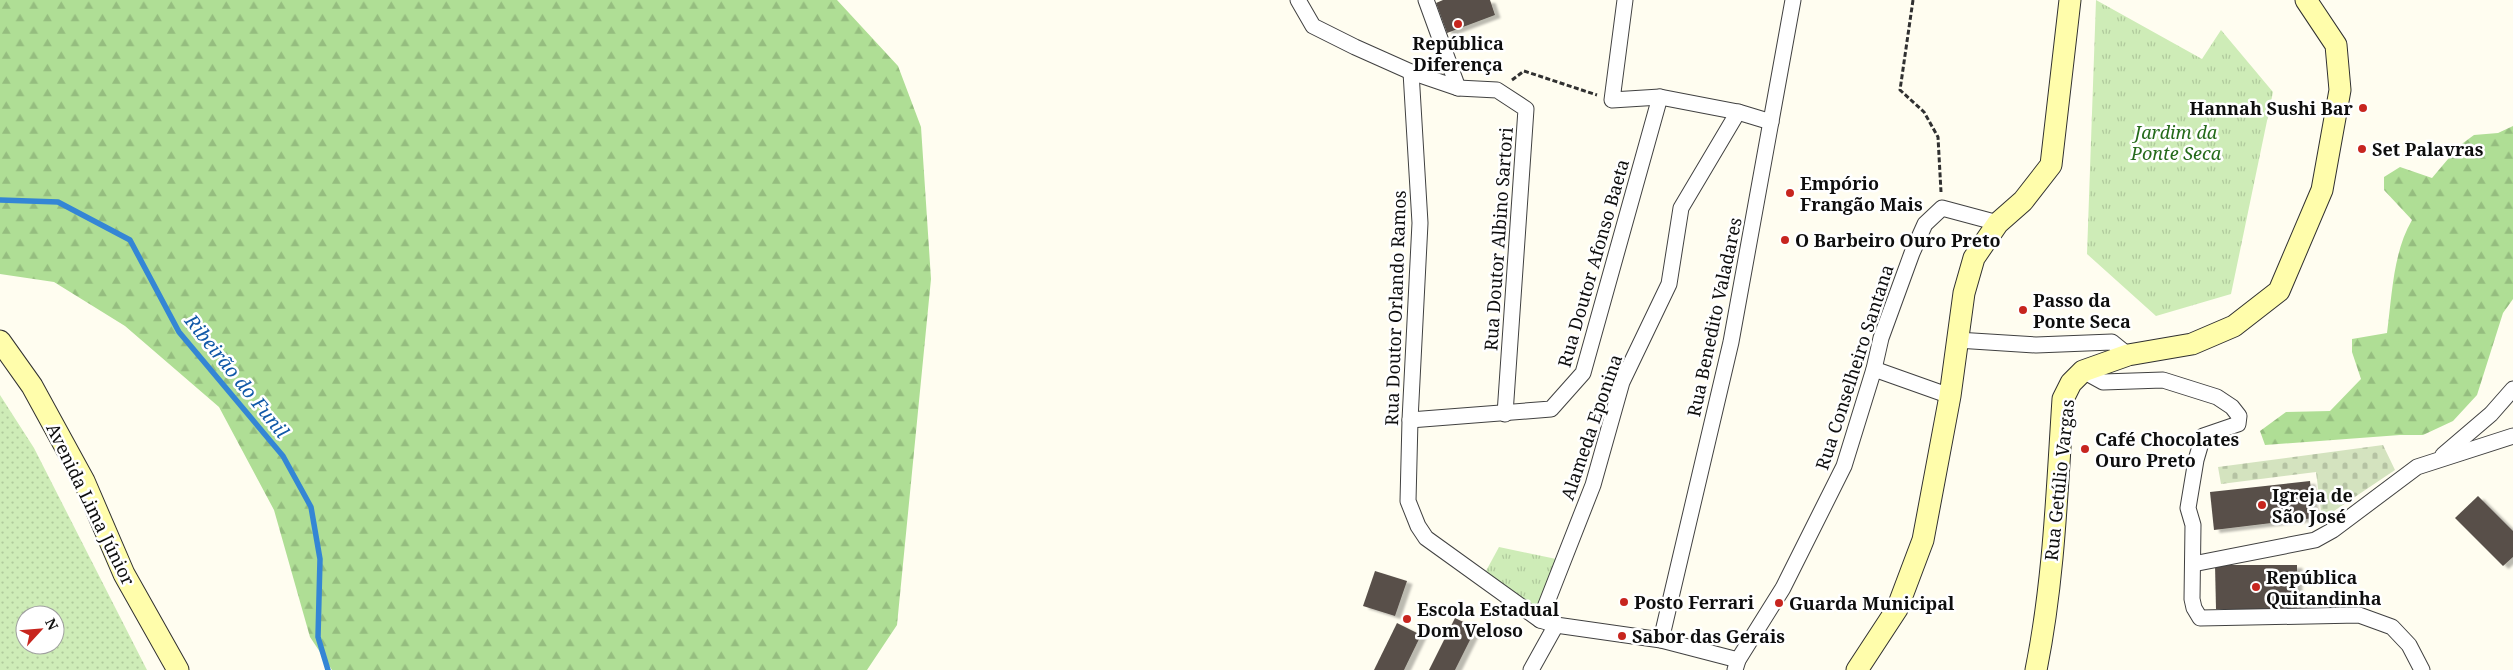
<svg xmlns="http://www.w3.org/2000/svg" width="2513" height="670" viewBox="0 0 2513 670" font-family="'Noto Serif',serif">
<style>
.grass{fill:url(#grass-dots);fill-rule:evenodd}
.forest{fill:url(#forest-firs)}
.cemetery{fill:url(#cemetery-stones)}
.park{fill:url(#park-tufts)}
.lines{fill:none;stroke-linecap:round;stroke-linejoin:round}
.stream{stroke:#3486d5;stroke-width:5.5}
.building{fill:#58504a;filter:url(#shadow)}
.street-casing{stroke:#414141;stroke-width:17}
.secondary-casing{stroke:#303030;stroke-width:23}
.path{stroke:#303030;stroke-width:3;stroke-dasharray:5 2.5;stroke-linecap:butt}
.street{stroke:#fff;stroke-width:15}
.secondary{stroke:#fffdab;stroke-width:21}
.poi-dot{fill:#c7251e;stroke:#fff;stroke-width:2}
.labels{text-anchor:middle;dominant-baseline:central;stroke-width:5;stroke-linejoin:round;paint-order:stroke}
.poi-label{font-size:18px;font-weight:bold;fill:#0e0e0e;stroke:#fff;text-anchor:start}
.park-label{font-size:18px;font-style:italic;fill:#246a1a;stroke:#fff}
.street-label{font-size:18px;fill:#0e0e0e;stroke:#fff}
.water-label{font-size:19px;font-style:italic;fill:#1058a8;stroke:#fff}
</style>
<defs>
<pattern id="grass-dots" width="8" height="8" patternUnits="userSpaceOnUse" patternTransform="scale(1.25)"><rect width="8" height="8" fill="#ceecb7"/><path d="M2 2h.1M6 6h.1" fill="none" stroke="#b0c99c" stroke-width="1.8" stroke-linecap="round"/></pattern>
<pattern id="forest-firs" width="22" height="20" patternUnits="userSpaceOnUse" patternTransform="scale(1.25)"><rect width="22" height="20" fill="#afde95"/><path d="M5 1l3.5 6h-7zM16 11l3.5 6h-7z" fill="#95bd7f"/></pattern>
<pattern id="cemetery-stones" width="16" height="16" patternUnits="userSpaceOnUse" patternTransform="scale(1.25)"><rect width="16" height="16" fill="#d4e3bf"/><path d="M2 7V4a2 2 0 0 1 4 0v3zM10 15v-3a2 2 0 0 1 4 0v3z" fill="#b5c2a3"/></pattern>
<pattern id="park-tufts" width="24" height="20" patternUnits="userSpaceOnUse" patternTransform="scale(1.25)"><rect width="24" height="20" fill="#ceecb7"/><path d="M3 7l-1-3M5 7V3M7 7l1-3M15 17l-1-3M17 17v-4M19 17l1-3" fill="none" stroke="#b0c99c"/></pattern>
<filter id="shadow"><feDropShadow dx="5.5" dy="3" stdDeviation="1" flood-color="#0004"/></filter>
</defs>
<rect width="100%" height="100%" fill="#fffdf0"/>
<path class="grass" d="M0,395L34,448L147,670H0ZM25,615H55V645H25Z"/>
<g class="forest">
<path d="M0,0H837L898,66L921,127L931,279L897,625L867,670H332L310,637L274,510L219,407L125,326L54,282L0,274Z"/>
<path d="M2513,126V299L2503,313L2477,395L2453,421L2423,435H2400L2265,445L2260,431L2286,412L2330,411L2361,379L2352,352V339L2387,333C2392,296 2393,252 2412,220L2384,190V177L2400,167L2432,178L2459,146L2474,135L2498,133Z"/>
</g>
<path class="cemetery" d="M2383,445L2395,470L2322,519L2316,472L2221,484L2218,467Z"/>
<g class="park">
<path d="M2096,0L2202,59L2221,30L2273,92L2231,294L2156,316L2087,254Z"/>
<path d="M1499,547L1561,560L1539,614L1531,613L1486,571Z"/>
</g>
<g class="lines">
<path class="stream" d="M0,200L58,202L130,240L179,332L283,456L311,507L320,559L318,637L328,670"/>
</g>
<g class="building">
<path d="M1443,0H1490L1495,15L1447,33L1436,3Z"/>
<path d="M2310,481L2314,518L2214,530L2210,492Z"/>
<path d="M2478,496L2513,531V557L2503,566L2455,518Z"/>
<path d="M2215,565H2297V609H2216Z"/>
<path d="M1375,571L1407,581L1395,616L1363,606Z"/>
<path d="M1455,618L1476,628L1455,670H1429Z"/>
<path d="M1397,623L1421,635L1404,670H1374Z"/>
</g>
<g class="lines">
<defs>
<g id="street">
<path d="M1298,0L1313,26L1355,47L1411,72L1458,88L1497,90L1526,109L1505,414"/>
<path d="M1426,0L1458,88"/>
<path d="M1625,0L1612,100L1660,97L1738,112L1771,122"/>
<path d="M1411,72L1420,223L1410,420L1408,501L1418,526L1426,538L1540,620L1556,625L1661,640L1738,660"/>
<path d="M1957,340L2036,345L2112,342L2128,355"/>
<path d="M1874,369L1950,396"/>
<path d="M2083,371L2103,382L2163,380L2217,397L2232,407L2239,416L2238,424L2203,436L2196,460L2188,508L2193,525L2192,599L2194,608L2200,618L2359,615L2392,627L2409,645L2422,670"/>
<path d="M1410,420L1551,409L1583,373L1660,97"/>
<path d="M2443,455L2491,414L2513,389"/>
<path d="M2193,564L2315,540L2333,530L2417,467L2513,436"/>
<path d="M1540,620L1593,485L1622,382L1669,284L1681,208L1738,112"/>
<path d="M1661,640L1731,342L1793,0"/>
<path d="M1531,670L1556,625"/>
<path d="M1735,670L1738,660L1783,588L1844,466L1874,369L1881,338L1912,253L1925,224L1942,208L1998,223"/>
</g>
<g id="secondary">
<path d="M0,341L32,386L84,481L124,574L178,670"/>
<path d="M1857,670L1897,609L1923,540L1950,396L1964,293L1974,258L1998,223L2023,201L2051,165L2070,0"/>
<path d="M2036,670C2054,581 2057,490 2063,399L2071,383L2083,371L2128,355L2192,344L2234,326L2279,291L2322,190L2340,90L2336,45L2306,0"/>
</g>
</defs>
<use href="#street" class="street-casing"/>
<use href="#secondary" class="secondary-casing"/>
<g class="path">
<path d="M1913,0L1900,90L1924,112L1938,137L1941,192"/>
<path d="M1512,80L1524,71L1597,95"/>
</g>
<use href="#street" class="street"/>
<use href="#secondary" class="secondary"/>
</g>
<g class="poi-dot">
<circle cx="1458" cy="24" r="5"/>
<circle cx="2363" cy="108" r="5"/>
<circle cx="2362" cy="149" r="5"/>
<circle cx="1790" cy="193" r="5"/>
<circle cx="1785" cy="240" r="5"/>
<circle cx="2023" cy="310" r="5"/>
<circle cx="2085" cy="449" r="5"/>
<circle cx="2262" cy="505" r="5"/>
<circle cx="2256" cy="587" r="5"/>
<circle cx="1624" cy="602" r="5"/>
<circle cx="1779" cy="603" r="5"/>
<circle cx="1407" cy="619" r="5"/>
<circle cx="1622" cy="636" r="5"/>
</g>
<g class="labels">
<g class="poi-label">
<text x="1458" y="43" text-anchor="middle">República<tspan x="1458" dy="21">Diferença</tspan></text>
<text x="2353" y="108" text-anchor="end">Hannah Sushi Bar</text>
<text x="2372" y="149">Set Palavras</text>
<text x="1800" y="183">Empório<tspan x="1800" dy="21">Frangão Mais</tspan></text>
<text x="1795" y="240">O Barbeiro Ouro Preto</text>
<text x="2033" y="300">Passo da<tspan x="2033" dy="21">Ponte Seca</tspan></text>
<text x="2095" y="439">Café Chocolates<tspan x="2095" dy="21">Ouro Preto</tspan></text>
<text x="2272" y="495">Igreja de<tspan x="2272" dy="21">São José</tspan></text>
<text x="2266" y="577">República<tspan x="2266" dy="21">Quitandinha</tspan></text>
<text x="1634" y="602">Posto Ferrari</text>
<text x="1789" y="603">Guarda Municipal</text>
<text x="1417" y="609">Escola Estadual<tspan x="1417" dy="21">Dom Veloso</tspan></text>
<text x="1632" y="636">Sabor das Gerais</text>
</g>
<g class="park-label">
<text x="2176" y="132">Jardim da<tspan x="2176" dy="21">Ponte Seca</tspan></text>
</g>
<g class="street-label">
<text transform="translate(1498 239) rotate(-86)">Rua Doutor Albino Sartori</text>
<text transform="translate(1593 263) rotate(-74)">Rua Doutor Afonso Baeta</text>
<text transform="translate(1395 308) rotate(-88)">Rua Doutor Orlando Ramos</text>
<text transform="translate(1714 317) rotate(-78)">Rua Benedito Valadares</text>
<text transform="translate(1854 367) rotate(-72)">Rua Conselheiro Santana</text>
<text transform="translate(1591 427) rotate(-71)">Alameda Eponina</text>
<text transform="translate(2059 480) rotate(-84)">Rua Getúlio Vargas</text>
<text transform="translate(91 504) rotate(64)">Avenida Lima Júnior</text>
</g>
<g class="water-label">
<text transform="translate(237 376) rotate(51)">Ribeirão do Funil</text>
</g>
</g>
<g transform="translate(40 630) rotate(64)"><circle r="24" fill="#ffffff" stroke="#9f9f9f"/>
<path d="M0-4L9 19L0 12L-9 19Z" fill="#c7251e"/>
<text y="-8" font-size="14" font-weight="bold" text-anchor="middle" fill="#0e0e0e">N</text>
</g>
</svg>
